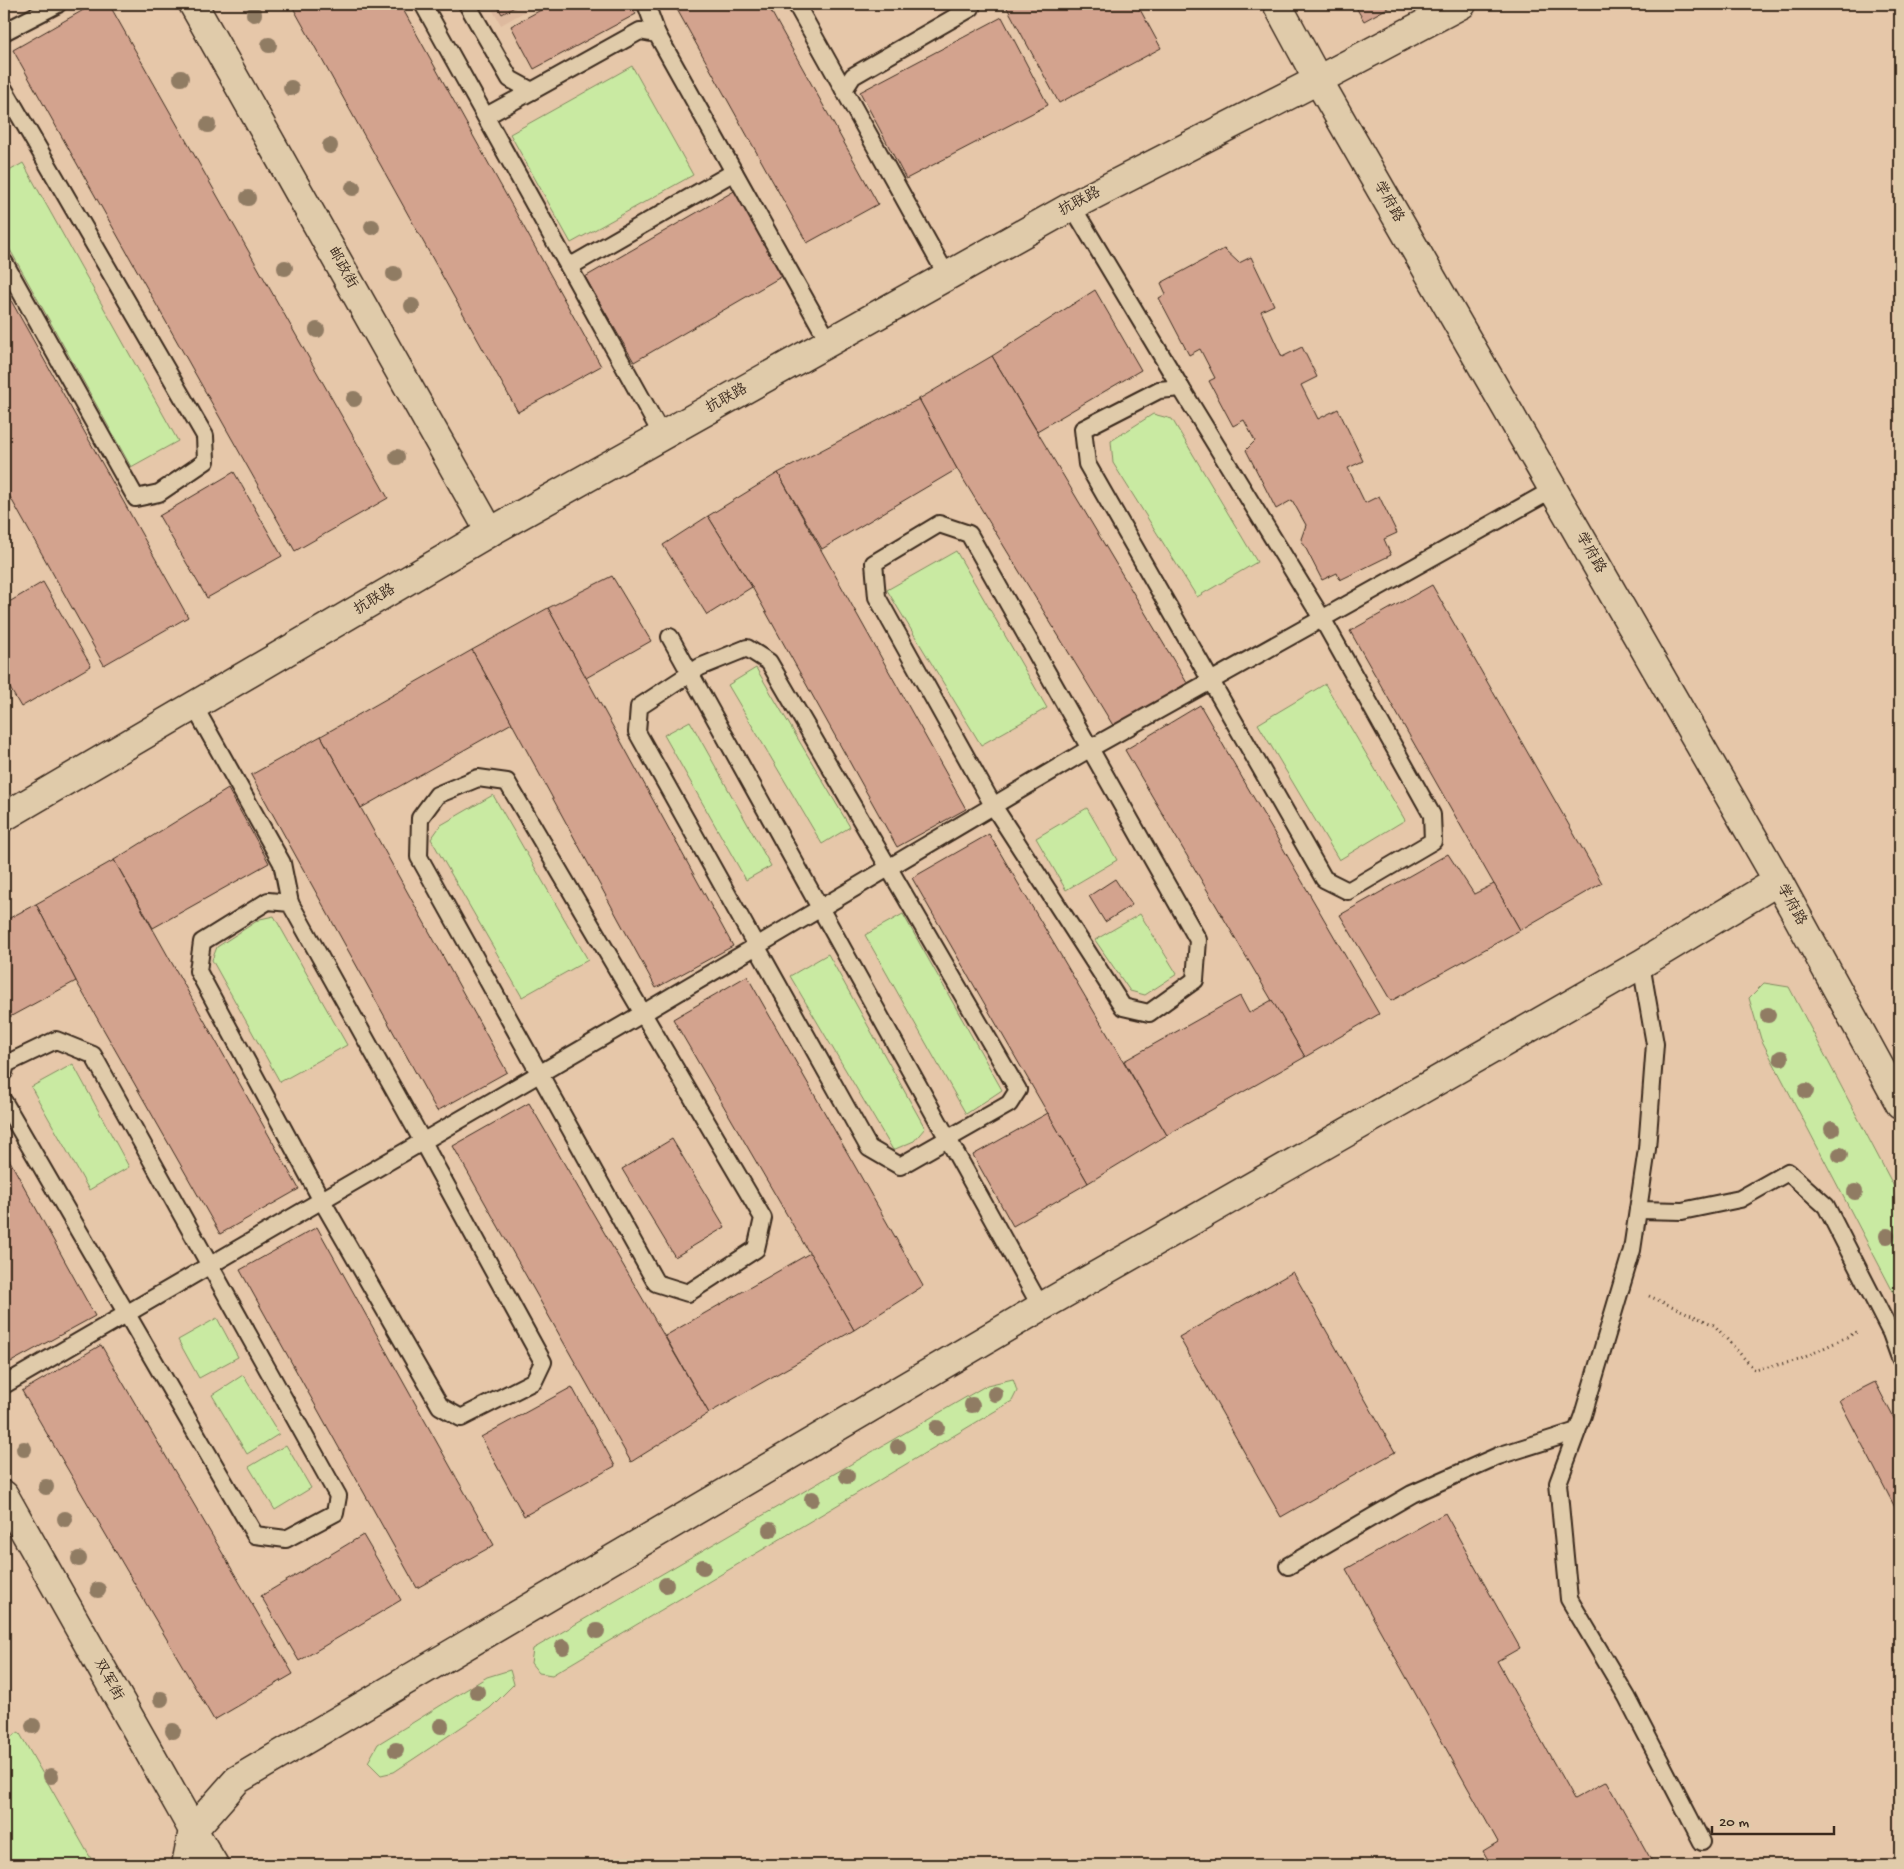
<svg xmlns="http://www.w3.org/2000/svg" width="1904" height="1869" viewBox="0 0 1904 1869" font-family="'Gochi Hand','LXGW WenKai TC',sans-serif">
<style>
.built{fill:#ddb99e}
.green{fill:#c9eaa2;stroke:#828a60}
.building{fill:#d3a38e;stroke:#3b2a1e}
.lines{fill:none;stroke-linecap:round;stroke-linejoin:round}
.service-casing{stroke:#3b2a1e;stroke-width:20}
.minor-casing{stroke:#3b2a1e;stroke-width:31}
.tertiary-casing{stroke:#3b2a1e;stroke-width:31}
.path{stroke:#3b2a1e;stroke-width:3;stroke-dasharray:1 4;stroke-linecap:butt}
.service{stroke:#e0cbaa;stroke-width:16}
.minor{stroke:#e0cbaa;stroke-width:28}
.tertiary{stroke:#e0cbaa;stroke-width:28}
.tree{fill:#907b64}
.labels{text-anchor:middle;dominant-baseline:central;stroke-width:4;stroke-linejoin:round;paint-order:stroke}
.street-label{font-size:15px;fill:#3b2a1e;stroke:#e0cbaa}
</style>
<rect width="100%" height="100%" fill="#e6c7a9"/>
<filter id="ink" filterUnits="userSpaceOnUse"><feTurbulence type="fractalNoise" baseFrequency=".02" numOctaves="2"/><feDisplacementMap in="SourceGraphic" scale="10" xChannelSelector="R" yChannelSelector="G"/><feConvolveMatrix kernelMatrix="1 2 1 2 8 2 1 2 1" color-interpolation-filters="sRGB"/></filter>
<g filter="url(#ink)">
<path class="built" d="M489,4H538L501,25Z"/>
<g class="green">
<path d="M632,66L693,175L571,243L510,134Z"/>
<path d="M23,163L178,441L131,467L4,239V174Z"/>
<path d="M1153,414L1172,419L1257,562L1197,597L1113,463L1111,441Z"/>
<path d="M956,551L1047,708L981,745L887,590Z"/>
<path d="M756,668L850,827L822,844L728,685Z"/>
<path d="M1325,684L1405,820L1339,860L1258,724Z"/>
<path d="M690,721L771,866L746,880L664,735Z"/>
<path d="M493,795L588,960L522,997L431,839L441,825Z"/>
<path d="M1087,808L1117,860L1066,890L1036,838Z"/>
<path d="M903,914L1002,1090L966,1114L865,935Z"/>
<path d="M1140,914L1177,974L1145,995L1130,991L1095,940Z"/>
<path d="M274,916L347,1045L280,1082L212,960L217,947L260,919Z"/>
<path d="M828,954L925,1128L914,1141L893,1150L790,976Z"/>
<path d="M1764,983L1789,987L1900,1198V1305L1761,1039L1749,998Z"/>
<path d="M73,1064L129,1167L89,1190L31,1087Z"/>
<path d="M217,1318L238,1357L199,1378L178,1340Z"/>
<path d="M243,1375L279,1434L247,1454L212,1395Z"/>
<path d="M1013,1379L1017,1391L1012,1401L552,1675L539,1673L531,1663L533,1649L987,1385Z"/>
<path d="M286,1445L311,1488L275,1510L249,1467Z"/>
<path d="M510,1670L514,1684L490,1708L394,1772L381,1775L368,1762L378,1744L487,1677Z"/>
<path d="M19,1732L94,1864L4,1865V1741Z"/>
</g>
<g class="building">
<path d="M94,4H109L388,498L295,551L13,50Z"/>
<path d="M291,4H400L601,366L518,412Z"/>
<path d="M496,4H520L502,14Z"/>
<path d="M552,4H630L636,14L534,69L511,26Z"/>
<path d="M674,4H767L878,204L807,243Z"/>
<path d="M1005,4H1137L1161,48L1059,103Z"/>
<path d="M1354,4H1395L1364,21Z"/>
<path d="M1002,17L1048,105L906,179L860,92Z"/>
<path d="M736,190L784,275L634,362L585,277Z"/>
<path d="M1224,249L1239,263L1251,257L1274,305L1261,311L1282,357L1302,347L1317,377L1301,385L1318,419L1338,409L1363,461L1348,468L1365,503L1379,496L1397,533L1384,539L1391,555L1340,580L1337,573L1322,580L1301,539L1306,525L1292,500L1276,509L1246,450L1255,441L1244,420L1233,426L1209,381L1215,378L1200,349L1189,355L1159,298L1166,294L1161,283Z"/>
<path d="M4,288L188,617L104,665L4,486Z"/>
<path d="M1095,290L1141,370L1037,431L992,356Z"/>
<path d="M992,356L1187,683L1114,727L957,469L919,399Z"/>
<path d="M919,399L957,469L822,549L778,473Z"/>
<path d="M234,472L282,556L207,598L159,516Z"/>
<path d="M778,473L966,809L897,847L752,587L708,516Z"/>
<path d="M708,516L752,587L707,615L663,545Z"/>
<path d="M612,576L651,641L586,678L548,608Z"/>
<path d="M43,582L91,666L21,707L4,678V605Z"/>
<path d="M1432,585L1602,883L1520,930L1350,631Z"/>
<path d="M548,608L733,946L656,988L472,650Z"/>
<path d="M472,650L512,723L361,808L321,736Z"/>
<path d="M1200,705L1379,1014L1305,1057L1125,750Z"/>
<path d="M321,736L507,1072L437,1111L251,775Z"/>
<path d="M228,789L269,863L153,928L114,860Z"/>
<path d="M989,834L1167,1135L1088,1183L912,878Z"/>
<path d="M1448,854L1474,894L1494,884L1520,930L1391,1001L1340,915Z"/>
<path d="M114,860L299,1189L220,1234L76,981L36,904Z"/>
<path d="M1115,879L1132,905L1105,922L1089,896Z"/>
<path d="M36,904L76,981L4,1020V921Z"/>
<path d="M747,976L923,1286L854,1330L673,1019Z"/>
<path d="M1240,996L1249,1013L1272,1000L1305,1057L1167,1135L1124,1061Z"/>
<path d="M529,1103L709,1413L631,1462L453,1146Z"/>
<path d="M1048,1113L1088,1183L1013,1226L973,1155Z"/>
<path d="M672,1139L725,1227L675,1257L622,1169Z"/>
<path d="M4,1150L95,1316L11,1362L4,1349Z"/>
<path d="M317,1227L494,1545L417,1588L240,1270Z"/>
<path d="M810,1253L854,1330L709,1413L665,1336Z"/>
<path d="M1293,1272L1395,1452L1281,1517L1179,1337Z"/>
<path d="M101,1345L293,1674L214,1720L22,1391Z"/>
<path d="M1875,1382L1900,1430V1517L1839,1400Z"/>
<path d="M572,1387L615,1466L524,1516L481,1437Z"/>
<path d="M1445,1513L1520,1648L1497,1661L1574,1799L1607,1781L1654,1865H1491L1483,1851L1498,1842L1346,1569Z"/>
<path d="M363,1535L401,1600L299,1661L261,1596Z"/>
</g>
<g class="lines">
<defs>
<g id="service">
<path d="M423,4L662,435"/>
<path d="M467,4L510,79L532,91L640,31L657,34L829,342"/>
<path d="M646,4L657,34"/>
<path d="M796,4L844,90"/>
<path d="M4,32L58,4"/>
<path d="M4,89L205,436L206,461L159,493L136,498L4,262"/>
<path d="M486,116L532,91"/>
<path d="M1072,206L1181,388"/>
<path d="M569,267L734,172"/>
<path d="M947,276L844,90L853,76L971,8L972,4"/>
<path d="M1181,388L1323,620L1432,815L1433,841L1348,891L1324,879L1087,464L1083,429L1159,390Z"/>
<path d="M939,524L969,534L1198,940L1195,980L1149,1013L1123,1007L994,807L877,597L874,563Z"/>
<path d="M670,637L1041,1307"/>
<path d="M747,648L769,662L1018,1090L1009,1104L900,1166L869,1148L637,732L639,707L700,667Z"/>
<path d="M194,706L282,863L290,903"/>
<path d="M478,778L507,782L763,1218L756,1249L688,1293L656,1283L419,857L420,818L437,795Z"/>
<path d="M1641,964L1655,1044L1647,1149L1632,1250L1583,1415L1558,1483L1569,1599L1627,1697L1702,1842"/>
<path d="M4,1072L6,1064L56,1040L93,1055L338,1496L335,1513L286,1539L255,1535L4,1102"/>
<path d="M422,1141L543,1362L534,1381L461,1418L440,1406L321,1199L198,971L202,942L268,901L290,903L428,1151"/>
<path d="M1638,1210L1682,1211L1740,1199L1788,1172L1826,1206L1891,1333L1900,1358"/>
<path d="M4,1385L630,1021L1089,749L1554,489"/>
<path d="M1288,1566L1412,1494L1498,1456L1577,1431"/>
</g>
<g id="minor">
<path d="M193,4L490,532"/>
<path d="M1318,80L1462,4"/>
<path d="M193,1830L214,1865"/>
<path d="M186,1865L193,1830L237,1780L1041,1307L1641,964L1778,881"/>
</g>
<g id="tertiary">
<path d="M1277,4L1318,80L1778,881L1900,1104"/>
<path d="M4,817L490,532L1072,206L1318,80"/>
<path d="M4,1495L193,1830"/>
</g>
</defs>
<use href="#service" class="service-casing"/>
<use href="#minor" class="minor-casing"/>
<use href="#tertiary" class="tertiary-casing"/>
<path class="path" d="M1649,1296L1714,1325L1755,1370L1799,1360L1857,1332"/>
<use href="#service" class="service"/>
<use href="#minor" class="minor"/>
<use href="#tertiary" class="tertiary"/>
</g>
<g class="tree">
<circle cx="254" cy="14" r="8"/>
<circle cx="269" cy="45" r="8"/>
<circle cx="181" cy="78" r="8"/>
<circle cx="291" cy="88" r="8"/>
<circle cx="208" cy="125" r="8"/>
<circle cx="330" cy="146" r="8"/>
<circle cx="353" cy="188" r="8"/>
<circle cx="248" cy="198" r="8"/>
<circle cx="372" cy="227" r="8"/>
<circle cx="285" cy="268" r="8"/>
<circle cx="394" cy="274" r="8"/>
<circle cx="412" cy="306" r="8"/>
<circle cx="317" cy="330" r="8"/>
<circle cx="354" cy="399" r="8"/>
<circle cx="397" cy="457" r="8"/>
<circle cx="1768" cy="1015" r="8"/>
<circle cx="1781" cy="1058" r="8"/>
<circle cx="1806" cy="1091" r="8"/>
<circle cx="1832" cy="1129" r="8"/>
<circle cx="1840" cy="1155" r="8"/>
<circle cx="1855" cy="1192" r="8"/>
<circle cx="1887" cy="1236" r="8"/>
<circle cx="995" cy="1394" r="8"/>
<circle cx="972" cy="1405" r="8"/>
<circle cx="937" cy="1428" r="8"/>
<circle cx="898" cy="1447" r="8"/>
<circle cx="24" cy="1449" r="8"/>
<circle cx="847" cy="1476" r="8"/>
<circle cx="46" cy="1487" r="8"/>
<circle cx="812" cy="1499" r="8"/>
<circle cx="65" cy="1519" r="8"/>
<circle cx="770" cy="1530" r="8"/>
<circle cx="79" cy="1559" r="8"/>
<circle cx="703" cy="1567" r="8"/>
<circle cx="666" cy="1585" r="8"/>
<circle cx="98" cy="1590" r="8"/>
<circle cx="597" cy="1631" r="8"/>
<circle cx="563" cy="1647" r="8"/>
<circle cx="477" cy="1692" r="8"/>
<circle cx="161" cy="1699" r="8"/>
<circle cx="33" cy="1726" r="8"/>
<circle cx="441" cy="1726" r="8"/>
<circle cx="173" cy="1731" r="8"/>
<circle cx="396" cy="1750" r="8"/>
<circle cx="51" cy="1776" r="8"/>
</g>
</g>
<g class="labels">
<g class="street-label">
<text transform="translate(1080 202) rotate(-28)">抗联路</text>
<text transform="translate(1388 202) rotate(60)">学府路</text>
<text transform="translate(342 268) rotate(61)">邮政街</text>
<text transform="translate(727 399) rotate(-29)">抗联路</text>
<text transform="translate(1590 553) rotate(60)">学府路</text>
<text transform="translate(375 600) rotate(-31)">抗联路</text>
<text transform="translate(1791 905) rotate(61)">学府路</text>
<text transform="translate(108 1680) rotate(61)">双军街</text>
</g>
</g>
<rect width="1904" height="1869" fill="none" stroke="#e0cbaa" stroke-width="20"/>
<rect x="10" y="10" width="1884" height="1849" fill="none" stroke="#3b2a1e" stroke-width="2" filter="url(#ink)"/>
<path d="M1712 1826v8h122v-8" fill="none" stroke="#3b2a1e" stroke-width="2.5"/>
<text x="1719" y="1826" font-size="15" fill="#3b2a1e" stroke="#e0cbaa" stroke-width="4" paint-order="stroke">20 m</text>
</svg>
